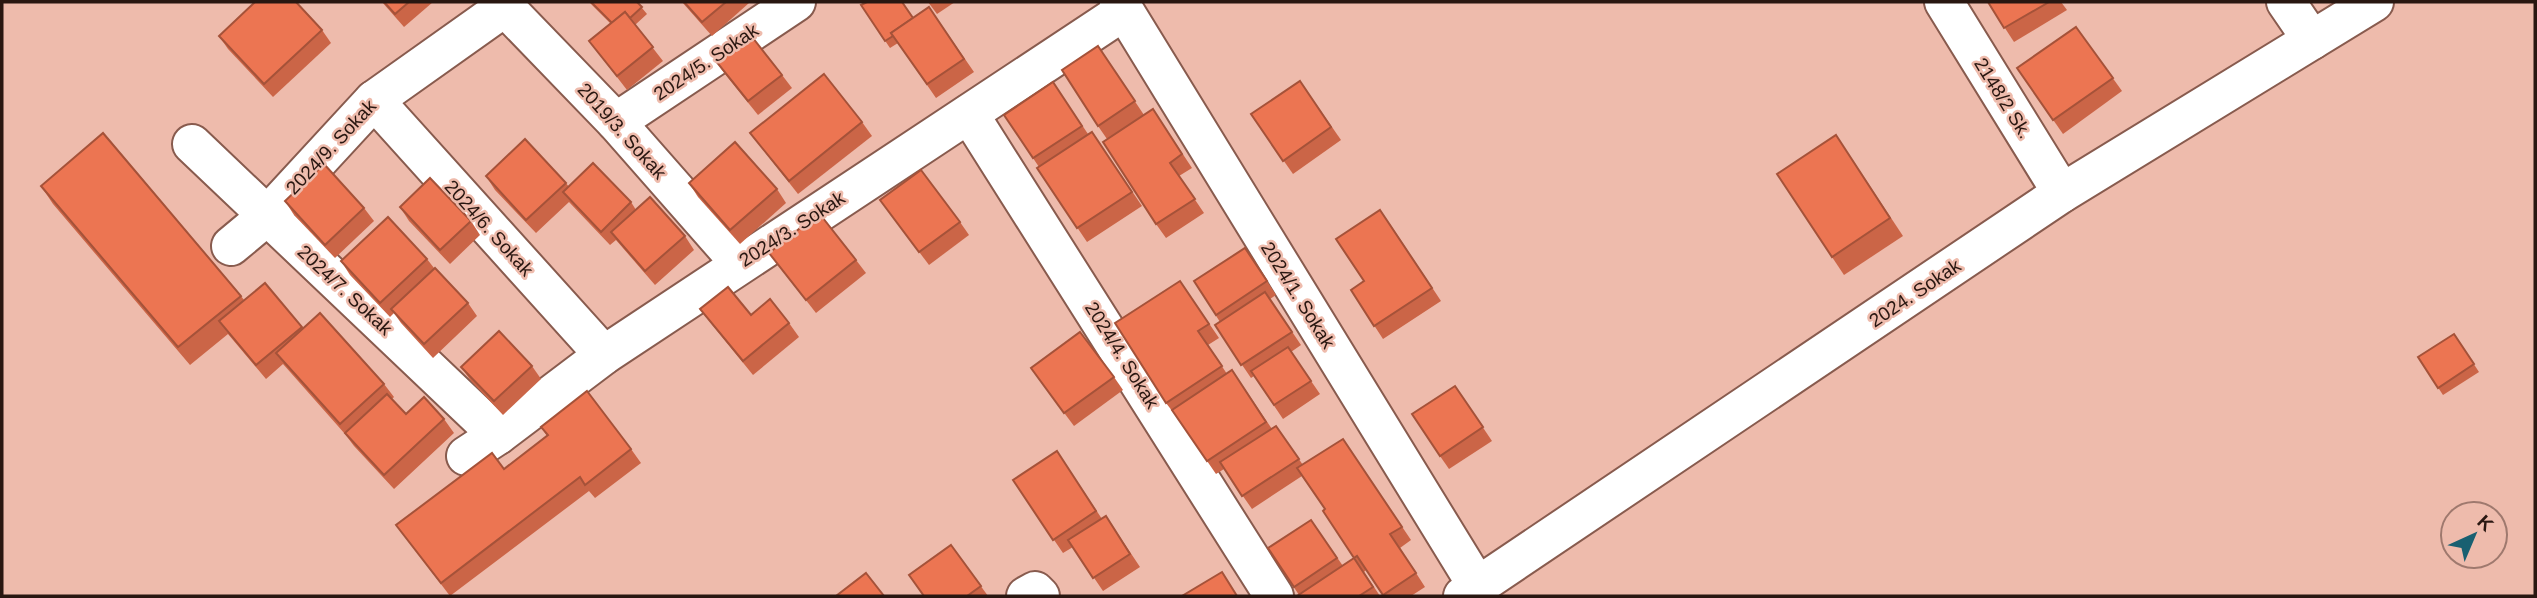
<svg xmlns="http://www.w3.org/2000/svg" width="2537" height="598" viewBox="0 0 2537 598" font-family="Helvetica,sans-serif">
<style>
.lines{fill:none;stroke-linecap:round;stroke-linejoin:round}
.street-casing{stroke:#885b4e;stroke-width:42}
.street{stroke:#fff;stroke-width:38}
.wall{fill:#cb6547}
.building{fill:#ec7552;stroke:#a55239;stroke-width:2}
.labels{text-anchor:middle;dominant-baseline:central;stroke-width:5;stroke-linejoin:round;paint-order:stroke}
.street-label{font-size:19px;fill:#291711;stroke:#eebbac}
</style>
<rect width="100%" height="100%" fill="#eebbac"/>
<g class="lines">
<defs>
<g id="street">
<path d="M500,2L616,122L740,263"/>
<path d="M1119,2L1478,587"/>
<path d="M1944,2L2062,193"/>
<path d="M2286,2L2312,40"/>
<path d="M374,100L604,355"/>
<path d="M969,114L1274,596"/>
<path d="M616,122L796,2"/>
<path d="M192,144L498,435"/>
<path d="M231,246L267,216L374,100L505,7"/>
<path d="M466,456L498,435L604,355L1124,11"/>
<path d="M1026,596L1035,591L1040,596"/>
<path d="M1463,596L2062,193L2374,2"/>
</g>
</defs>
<use href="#street" class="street-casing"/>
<use href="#street" class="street"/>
</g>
<g class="wall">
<path d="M382,2H433L404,27Z"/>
<path d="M589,2H637L647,14L635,25L663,61L627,90L589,41L611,24Z"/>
<path d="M682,2H748L749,3L712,36Z"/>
<path d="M928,2H955L937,14Z"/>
<path d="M1988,2H2061L2067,10L2014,42Z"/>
<path d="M861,5L913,18L929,7L974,72L936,98L898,43L890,48Z"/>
<path d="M2076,27L2122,91L2063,134L2017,68Z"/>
<path d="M322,30L331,43L273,97L228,49L219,36Z"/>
<path d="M1098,46L1144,115L1153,109L1192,168L1179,176L1204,213L1166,238L1156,224L1107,139L1098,126Z"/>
<path d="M715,60L782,75L792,88L758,115L725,74Z"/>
<path d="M1300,81L1341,140L1293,174L1251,114Z"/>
<path d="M1053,82L1088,134L1092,132L1142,206L1087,242L1037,168L1039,167L1004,115Z"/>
<path d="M862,122L872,136L798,194L750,133Z"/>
<path d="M1848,153L1903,236L1844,275L1832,257Z"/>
<path d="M486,176L566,183L569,187L631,202L636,210L685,236L694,250L655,285L616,240L610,245L569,202L536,233L495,190Z"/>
<path d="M689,183L777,189L786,203L740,244L698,197Z"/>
<path d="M41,186L241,296L244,300L265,283L303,328L384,384L394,397L392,399L406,414L444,419L454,433L394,489L354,446L345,434L283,364L266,379L228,334L190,365L53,204Z"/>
<path d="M880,200L960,222L969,235L929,265Z"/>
<path d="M285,201L364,208L374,221L335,258L294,215Z"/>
<path d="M400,207L471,221L480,235L450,264L409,221Z"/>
<path d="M1390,224L1441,301L1383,339L1351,290L1364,281Z"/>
<path d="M769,253L856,260L866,273L816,313Z"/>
<path d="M427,259L434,268L468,303L477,316L433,358L401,323L394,313L390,317L350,275L341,261Z"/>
<path d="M1254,261L1276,295L1270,299L1301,345L1291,352L1320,394L1283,419L1254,376L1251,378L1215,325L1220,322L1194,281Z"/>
<path d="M1180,281L1219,338L1208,345L1227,374L1232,370L1272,429L1276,426L1303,465L1343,439L1411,540L1400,548L1425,587L1411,596H1383L1366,570L1364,572L1380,596H1297L1299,595L1268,548L1311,520L1343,566L1354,558L1325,509L1302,476L1252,509L1224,469L1216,474L1176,416L1166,403Z"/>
<path d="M700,309L751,315L789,323L799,337L753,375L710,322Z"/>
<path d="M2454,334L2479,372L2443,395L2418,357Z"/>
<path d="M532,366L541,379L503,415L471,381L461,367Z"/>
<path d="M1114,377L1123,390L1074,426L1041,382Z"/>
<path d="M1455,386L1492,441L1449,469L1440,456Z"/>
<path d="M541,427L631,449L641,463L595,498L589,491L450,596L396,525L504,469L547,436Z"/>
<path d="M1057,451L1102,519L1106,516L1140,567L1103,591L1073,547L1063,553L1013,480Z"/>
<path d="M951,545L988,596H924Z"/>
</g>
<g class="building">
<path d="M255,2H296L322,30L264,84L219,36Z"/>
<path d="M384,2H409L395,14Z"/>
<path d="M591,2H637L642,7L630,18L625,12L612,23Z"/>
<path d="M684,2H726L702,22Z"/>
<path d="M867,2H902L913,18L891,33L893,36L885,41L861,5Z"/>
<path d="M1988,2H2049L2004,28Z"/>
<path d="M929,7L964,59L927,84L891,33Z"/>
<path d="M625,12L653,47L617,76L589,41Z"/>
<path d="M2076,27L2113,78L2053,120L2017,68Z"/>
<path d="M749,33L782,75L748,101L715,60Z"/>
<path d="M1098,46L1135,101L1098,126L1062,70Z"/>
<path d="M824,74L862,122L789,181L750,133Z"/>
<path d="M1300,81L1331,127L1283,161L1251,114Z"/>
<path d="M1053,82L1082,126L1033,158L1004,115Z"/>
<path d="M1153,109L1182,154L1170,163L1195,199L1156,224L1103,142Z"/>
<path d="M1092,132L1132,192L1077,228L1037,168Z"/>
<path d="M103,133L241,296L178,347L41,186Z"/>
<path d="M1836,135L1890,218L1832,257L1777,174Z"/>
<path d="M525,139L566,183L526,220L486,176Z"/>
<path d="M735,142L777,189L730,230L689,183Z"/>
<path d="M593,163L631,202L601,232L563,192Z"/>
<path d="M324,164L364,208L325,245L285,201Z"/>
<path d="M921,170L960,222L919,252L880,200Z"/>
<path d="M430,178L471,221L440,250L400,207Z"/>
<path d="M650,197L685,236L645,271L611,232Z"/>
<path d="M1380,210L1432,288L1374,326L1351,290L1364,281L1336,239Z"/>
<path d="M819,213L856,260L806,300L769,253Z"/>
<path d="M388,217L427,259L380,303L341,261Z"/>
<path d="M1245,248L1267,281L1216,315L1194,281Z"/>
<path d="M435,268L468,303L424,344L391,309Z"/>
<path d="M1180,281L1209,324L1198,331L1222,366L1166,403L1115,323Z"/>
<path d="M265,283L302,327L256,365L219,321Z"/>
<path d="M728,287L751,315L770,299L789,323L743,361L700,309Z"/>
<path d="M1265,292L1292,332L1241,365L1215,325Z"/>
<path d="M320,313L384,384L340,424L276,353Z"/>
<path d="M499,331L532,366L494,401L461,367Z"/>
<path d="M1080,332L1114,377L1064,413L1031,368Z"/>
<path d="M2454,334L2474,364L2438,388L2418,357Z"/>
<path d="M1288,347L1311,381L1274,405L1251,371Z"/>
<path d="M1232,370L1266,422L1207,461L1172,410Z"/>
<path d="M1455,386L1483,427L1440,456L1412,414Z"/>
<path d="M587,391L631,449L585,485L580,477L441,583L396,525L492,453L504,469L548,435L541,427Z"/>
<path d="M387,394L406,414L424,397L444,419L384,475L345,433Z"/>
<path d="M1276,426L1299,459L1242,496L1220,462Z"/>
<path d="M1343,439L1402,527L1390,534L1416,573L1383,595L1357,556L1354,558L1373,587L1359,596H1297L1354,558L1323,511L1325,509L1297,468Z"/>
<path d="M1057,451L1096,511L1053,540L1013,480Z"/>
<path d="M1106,516L1130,554L1093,578L1068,540Z"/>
<path d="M1311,520L1337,558L1294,587L1268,548Z"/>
<path d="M951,545L981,586L967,596H924L909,575Z"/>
<path d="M1222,572L1237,596H1182Z"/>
<path d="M866,573L884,596H836Z"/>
</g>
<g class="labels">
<g class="street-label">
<text transform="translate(706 62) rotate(-34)">2024/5. Sokak</text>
<text transform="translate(2003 98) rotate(58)">2148/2 Sk.</text>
<text transform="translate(622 131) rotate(48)">2019/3. Sokak</text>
<text transform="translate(331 147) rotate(-47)">2024/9. Sokak</text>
<text transform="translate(489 228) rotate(48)">2024/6. Sokak</text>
<text transform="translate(792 229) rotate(-33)">2024/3. Sokak</text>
<text transform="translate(345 290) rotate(43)">2024/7. Sokak</text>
<text transform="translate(1915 293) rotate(-34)">2024. Sokak</text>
<text transform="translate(1298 295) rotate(58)">2024/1. Sokak</text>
<text transform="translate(1122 355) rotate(58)">2024/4. Sokak</text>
</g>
</g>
<rect width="2537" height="598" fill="none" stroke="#291711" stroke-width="7"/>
<g transform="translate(2474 535) rotate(44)"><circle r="33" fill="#eebbac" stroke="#9f796e" stroke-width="2"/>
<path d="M0-5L12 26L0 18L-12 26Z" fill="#196071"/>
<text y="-10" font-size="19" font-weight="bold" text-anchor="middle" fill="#291711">K</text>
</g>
</svg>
